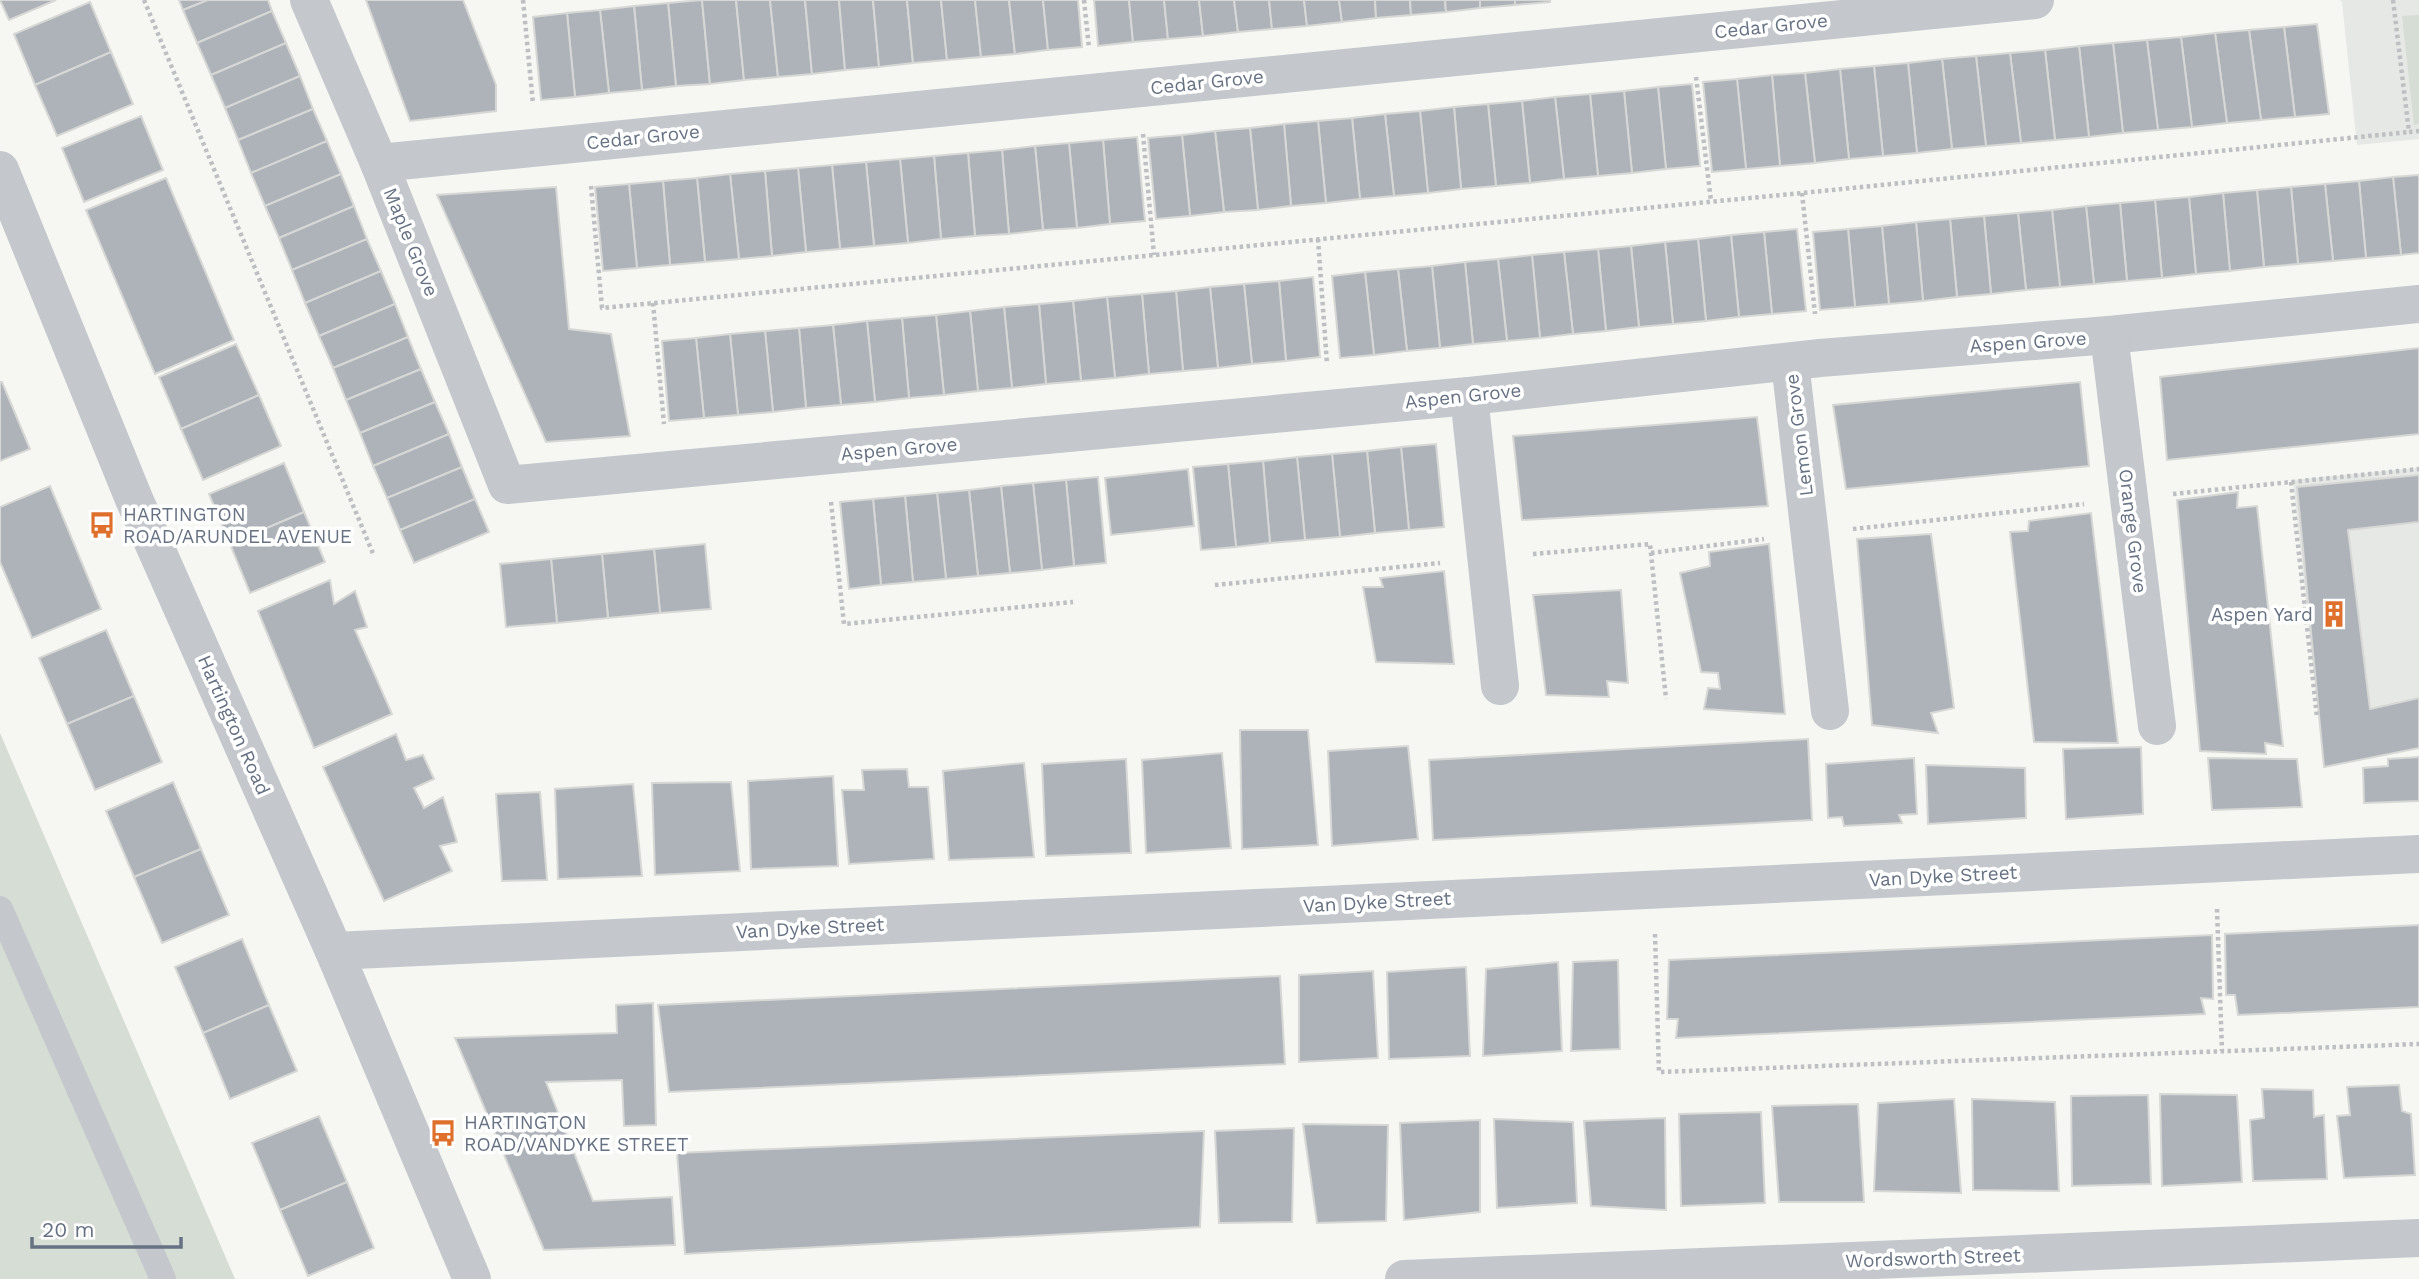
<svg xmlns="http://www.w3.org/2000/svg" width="2419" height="1279" viewBox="0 0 2419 1279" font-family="'Work Sans',sans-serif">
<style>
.built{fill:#e6e8e6}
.green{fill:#d6ddd4}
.building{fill:#adb3b9;stroke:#d7d8d5;stroke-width:2}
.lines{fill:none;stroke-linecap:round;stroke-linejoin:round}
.path{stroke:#bebfc2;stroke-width:4.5;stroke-dasharray:3.5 3.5;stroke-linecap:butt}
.lane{stroke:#c4c7cb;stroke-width:26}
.street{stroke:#c4c7cb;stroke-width:38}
.labels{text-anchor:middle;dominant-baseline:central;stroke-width:7;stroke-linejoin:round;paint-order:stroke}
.street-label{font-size:19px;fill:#667283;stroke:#fff}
.poi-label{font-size:19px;fill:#667283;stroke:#fff;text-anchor:start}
</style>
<rect width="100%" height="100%" fill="#f6f6f3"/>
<g class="built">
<path d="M2339,0H2419V139L2357,145L2342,2Z"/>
<path d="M2419,468V748L2324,767L2293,480Z"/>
</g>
<g class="green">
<path d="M2419,15V124L2414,125L2402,16Z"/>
<path d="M0,733L235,1279H0Z"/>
</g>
<g class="building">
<path d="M0,0H56L9,20Z"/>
<path d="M179,0H208L183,10Z"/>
<path d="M208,0H268L272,11L197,43L183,10Z"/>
<path d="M366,0H463L496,85V111L410,121Z"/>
<path d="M702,0L710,84L676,86L668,3Z"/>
<path d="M702,0H736L744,80L710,84Z"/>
<path d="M736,0H770L778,77L744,80Z"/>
<path d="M770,0H805L812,74L778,77Z"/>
<path d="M805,0H839L845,70L812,74Z"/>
<path d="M839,0H873L879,67L845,70Z"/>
<path d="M873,0H907L913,63L879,67Z"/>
<path d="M907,0H941L947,60L913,63Z"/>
<path d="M941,0H975L981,57L947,60Z"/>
<path d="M975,0H1009L1015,54L981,57Z"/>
<path d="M1009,0H1043L1048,50L1015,54Z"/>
<path d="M1043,0H1078L1082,47L1048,50Z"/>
<path d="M1094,0H1129L1133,42L1098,46Z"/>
<path d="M1129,0H1164L1168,39L1133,42Z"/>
<path d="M1164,0H1199L1203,36L1168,39Z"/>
<path d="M1199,0H1234L1238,32L1203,36Z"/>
<path d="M1234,0H1269L1272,29L1238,32Z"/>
<path d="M1269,0H1304L1307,26L1272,29Z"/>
<path d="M1304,0H1339L1342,22L1307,26Z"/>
<path d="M1339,0H1375L1376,18L1342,22Z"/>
<path d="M1375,0H1410L1411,15L1376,18Z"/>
<path d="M1410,0H1445L1446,12L1411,15Z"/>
<path d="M1445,0H1480V8L1446,12Z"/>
<path d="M1480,0H1515V5L1480,8Z"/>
<path d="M1515,0H1550V2L1515,5Z"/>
<path d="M90,2L111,52L35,85L14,34Z"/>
<path d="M668,3L676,86L642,90L634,6Z"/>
<path d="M634,6L642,90L609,93L600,10Z"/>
<path d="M600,10L609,93L575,97L567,13Z"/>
<path d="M272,11L286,43L211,75L197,43Z"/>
<path d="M567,13L575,97L541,100L533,17Z"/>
<path d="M2317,24L2329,114L2295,117L2284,27Z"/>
<path d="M2284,27L2295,117L2261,120L2249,30Z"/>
<path d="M2249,30L2261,120L2227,123L2215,33Z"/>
<path d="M2215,33L2227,123L2192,127L2181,37Z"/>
<path d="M2181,37L2192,127L2158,130L2147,40Z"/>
<path d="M2147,40L2158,130L2123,133L2113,43Z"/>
<path d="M286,43L300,76L225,108L211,75Z"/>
<path d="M2113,43L2123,133L2089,137L2079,46Z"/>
<path d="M2079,46L2089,137L2055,140L2045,50Z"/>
<path d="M2045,50L2055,140L2021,143L2010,53Z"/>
<path d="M111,52L133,104L57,136L35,85Z"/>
<path d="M2010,53L2021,143L1986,146L1976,56Z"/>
<path d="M1976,56L1986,146L1952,149L1942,59Z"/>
<path d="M1942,59L1952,149L1917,153L1908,63Z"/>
<path d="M1908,63L1917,153L1883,156L1874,66Z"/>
<path d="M1874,66L1883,156L1849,159L1840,69Z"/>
<path d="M1840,69L1849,159L1815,163L1805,73Z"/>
<path d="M1805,73L1815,163L1780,166L1772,75Z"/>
<path d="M1772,75L1780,166L1746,169L1737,79Z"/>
<path d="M300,76L313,109L238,140L225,108Z"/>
<path d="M1737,79L1746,169L1712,172L1703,82Z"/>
<path d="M1692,84L1700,166L1666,169L1658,87Z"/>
<path d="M1658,87L1666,169L1632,173L1624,91Z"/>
<path d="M1624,91L1632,173L1598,176L1590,94Z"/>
<path d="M1590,94L1598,176L1564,179L1555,97Z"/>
<path d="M1555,97L1564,179L1530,183L1522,101Z"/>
<path d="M1522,101L1530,183L1496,186L1488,104Z"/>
<path d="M1488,104L1496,186L1461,189L1454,107Z"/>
<path d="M1454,107L1461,189L1428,193L1420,111Z"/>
<path d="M313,109L327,141L251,173L238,140Z"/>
<path d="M1420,111L1428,193L1394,196L1385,114Z"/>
<path d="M1385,114L1394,196L1360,199L1352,118Z"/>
<path d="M141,116L163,170L84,202L62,148Z"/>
<path d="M1352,118L1360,199L1326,203L1318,121Z"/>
<path d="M1318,121L1326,203L1291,206L1284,124Z"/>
<path d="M1284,124L1291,206L1258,210L1250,128Z"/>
<path d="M1250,128L1258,210L1224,212L1215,131Z"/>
<path d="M1215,131L1224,212L1190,216L1182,135Z"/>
<path d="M1182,135L1190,216L1156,219L1148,138Z"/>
<path d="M1137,137L1145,221L1110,224L1103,140Z"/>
<path d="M1103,140L1110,224L1077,228L1069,143Z"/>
<path d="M327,141L341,174L265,206L251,173Z"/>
<path d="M1069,143L1077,228L1043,230L1035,146Z"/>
<path d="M1035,146L1043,230L1009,234L1002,150Z"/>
<path d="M1002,150L1009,234L975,236L968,153Z"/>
<path d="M968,153L975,236L941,239L934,156Z"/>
<path d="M934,156L941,239L908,243L900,159Z"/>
<path d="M900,159L908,243L874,246L866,162Z"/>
<path d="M866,162L874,246L840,249L832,165Z"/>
<path d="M832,165L840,249L806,252L798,168Z"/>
<path d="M798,168L806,252L772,256L765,171Z"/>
<path d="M765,171L772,256L739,259L730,174Z"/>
<path d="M341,174L354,206L279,238L265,206Z"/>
<path d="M730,174L739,259L705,262L697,178Z"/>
<path d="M2419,175V253L2401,255L2393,177Z"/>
<path d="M2393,177L2401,255L2366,258L2359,181Z"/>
<path d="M166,178L234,340L155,374L86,210Z"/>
<path d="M697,178L705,262L670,265L663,181Z"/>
<path d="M663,181L670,265L637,268L629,184Z"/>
<path d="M2359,181L2366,258L2333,261L2325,184Z"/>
<path d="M629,184L637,268L603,271L595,187Z"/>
<path d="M2325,184L2333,261L2298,264L2291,187Z"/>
<path d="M556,187L569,329L611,334L630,436L546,442L437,195Z"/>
<path d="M2291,187L2298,264L2264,267L2257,190Z"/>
<path d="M2257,190L2264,267L2230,271L2223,193Z"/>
<path d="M2223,193L2230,271L2196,274L2189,197Z"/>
<path d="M2189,197L2196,274L2162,278L2155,200Z"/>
<path d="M2155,200L2162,278L2127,281L2120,203Z"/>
<path d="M2120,203L2127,281L2094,284L2086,206Z"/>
<path d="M354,206L367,239L292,270L279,238Z"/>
<path d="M2086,206L2094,284L2060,287L2052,210Z"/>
<path d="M2052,210L2060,287L2026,290L2018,213Z"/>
<path d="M2018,213L2026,290L1991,294L1984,216Z"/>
<path d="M1984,216L1991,294L1957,297L1950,219Z"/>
<path d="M1950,219L1957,297L1923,301L1916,222Z"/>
<path d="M1916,222L1923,301L1889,304L1882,226Z"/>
<path d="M1882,226L1889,304L1855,307L1848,229Z"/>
<path d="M1797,229L1806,311L1772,314L1764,232Z"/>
<path d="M1848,229L1855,307L1820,310L1813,232Z"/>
<path d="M1764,232L1772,314L1739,317L1731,235Z"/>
<path d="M1731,235L1739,317L1706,321L1698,239Z"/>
<path d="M367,239L381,271L305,303L292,270Z"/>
<path d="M1698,239L1706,321L1673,324L1665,242Z"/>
<path d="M1665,242L1673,324L1639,327L1631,246Z"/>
<path d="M1631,246L1639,327L1606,331L1598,249Z"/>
<path d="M1598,249L1606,331L1573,334L1564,252Z"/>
<path d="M1564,252L1573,334L1540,338L1532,255Z"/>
<path d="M1532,255L1540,338L1507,341L1498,259Z"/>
<path d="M1498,259L1507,341L1473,344L1465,262Z"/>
<path d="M1465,262L1473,344L1440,348L1432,266Z"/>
<path d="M1432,266L1440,348L1407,351L1398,269Z"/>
<path d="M1398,269L1407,351L1374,355L1365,272Z"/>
<path d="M381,271L395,304L319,336L305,303Z"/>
<path d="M1365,272L1374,355L1340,358L1332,276Z"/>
<path d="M1313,277L1320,357L1286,361L1279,281Z"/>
<path d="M1279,281L1286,361L1252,364L1244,284Z"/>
<path d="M1244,284L1252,364L1218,368L1210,287Z"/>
<path d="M1210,287L1218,368L1183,371L1176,291Z"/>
<path d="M1176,291L1183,371L1149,374L1142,294Z"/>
<path d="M1142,294L1149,374L1115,378L1107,297Z"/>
<path d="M1107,297L1115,378L1081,381L1073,301Z"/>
<path d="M1073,301L1081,381L1046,384L1039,304Z"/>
<path d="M395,304L408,337L333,368L319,336Z"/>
<path d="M1039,304L1046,384L1012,388L1004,307Z"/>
<path d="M1004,307L1012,388L978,391L970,311Z"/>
<path d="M970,311L978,391L944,395L936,315Z"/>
<path d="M936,315L944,395L909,398L902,318Z"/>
<path d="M902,318L909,398L875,402L867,321Z"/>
<path d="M867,321L875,402L841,405L833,325Z"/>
<path d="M833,325L841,405L806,408L799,328Z"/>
<path d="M799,328L806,408L773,412L765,331Z"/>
<path d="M765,331L773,412L738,415L730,334Z"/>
<path d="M730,334L738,415L704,418L696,338Z"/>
<path d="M408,337L421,369L346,400L333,368Z"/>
<path d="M696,338L704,418L669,421L662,341Z"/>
<path d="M236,344L259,395L181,429L159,377Z"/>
<path d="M2419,348V434L2167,460L2160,377Z"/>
<path d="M421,369L435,402L360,433L346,400Z"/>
<path d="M0,382H2L30,449L0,461Z"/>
<path d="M2080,382L2089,466L1846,489L1833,405Z"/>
<path d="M259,395L281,446L203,480L181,429Z"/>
<path d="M435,402L449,434L373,466L360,433Z"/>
<path d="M1757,417L1768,506L1522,520L1513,436Z"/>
<path d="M449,434L462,467L387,498L373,466Z"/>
<path d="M1436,444L1444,527L1409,530L1401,447Z"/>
<path d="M1401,447L1409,530L1375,533L1367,451Z"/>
<path d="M1367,451L1375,533L1340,537L1332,454Z"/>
<path d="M1332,454L1340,537L1305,540L1297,457Z"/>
<path d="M1297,457L1305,540L1270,543L1263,461Z"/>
<path d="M1263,461L1270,543L1236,547L1228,464Z"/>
<path d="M284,463L304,512L230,544L209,494Z"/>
<path d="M1228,464L1236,547L1201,550L1193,467Z"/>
<path d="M462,467L475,499L400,530L387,498Z"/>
<path d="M1188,469L1194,526L1111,535L1105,478Z"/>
<path d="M2419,475V522L2348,530L2370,709L2419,698V748L2324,767L2297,487Z"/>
<path d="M1098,477L1106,563L1074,566L1066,480Z"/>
<path d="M1066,480L1074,566L1042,570L1033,483Z"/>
<path d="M1033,483L1042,570L1010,573L1001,486Z"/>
<path d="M50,486L101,609L32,638L0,562V507Z"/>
<path d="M1001,486L1010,573L978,576L969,490Z"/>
<path d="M969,490L978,576L946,579L937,493Z"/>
<path d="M2238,492L2237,508L2257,506L2283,746L2265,743L2266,754L2200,751L2177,500Z"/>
<path d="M937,493L946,579L913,582L905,496Z"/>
<path d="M905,496L913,582L881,585L873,499Z"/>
<path d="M475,499L489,532L414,563L400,530Z"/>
<path d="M873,499L881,585L849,589L840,502Z"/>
<path d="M304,512L325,562L250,593L230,544Z"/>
<path d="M2091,513L2118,743L2034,742L2010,532L2028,531L2029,521Z"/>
<path d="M1931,534L1954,708L1931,713L1938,733L1872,725L1857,539Z"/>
<path d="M705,544L711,609L660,613L654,549Z"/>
<path d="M1769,544L1785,714L1704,709L1708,688L1720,689L1718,673L1701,672L1680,573L1710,566L1709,552Z"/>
<path d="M654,549L660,613L608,618L602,554Z"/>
<path d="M602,554L608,618L557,623L551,559Z"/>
<path d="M551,559L557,623L506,627L500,564Z"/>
<path d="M1444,571L1454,664L1376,662L1363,587H1383L1380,578Z"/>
<path d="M330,580L334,604L355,591L367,627L355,630L392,714L314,748L258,611Z"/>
<path d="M1621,590L1628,683L1607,681L1609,697L1546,695L1533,595Z"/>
<path d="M106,630L134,696L67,724L39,658Z"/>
<path d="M134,696L162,762L95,790L67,724Z"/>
<path d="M1240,730H1308L1318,845L1242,849Z"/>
<path d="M396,734L406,760L423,755L434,779L414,788L424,808L443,797L457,842L440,846L452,871L384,901L323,767Z"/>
<path d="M1808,739L1812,820L1433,840L1429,760Z"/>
<path d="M1408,746L1418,839L1332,846L1328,751Z"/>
<path d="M2141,747L2143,814L2066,819L2063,749Z"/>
<path d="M1222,753L1231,848L1146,853L1142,760Z"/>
<path d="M2419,757V801L2364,803L2363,768L2388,766V759Z"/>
<path d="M1914,758L1917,814L1899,815L1902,823L1844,826L1842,817L1828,818L1826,764Z"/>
<path d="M2208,758L2297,759L2302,807L2212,810Z"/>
<path d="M1126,759L1131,853L1046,856L1042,764Z"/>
<path d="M1024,763L1034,857L949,860L943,771Z"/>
<path d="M1926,765L2025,768L2026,818L1928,824Z"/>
<path d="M907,769L909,787H928L934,859L849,864L842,790H864L862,770Z"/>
<path d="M833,776L838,866L751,869L748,781Z"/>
<path d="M173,782L201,849L134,877L106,811Z"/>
<path d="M731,782L740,871L655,875L652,783Z"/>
<path d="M633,784L642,876L558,879L555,789Z"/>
<path d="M540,792L547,880L502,881L496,794Z"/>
<path d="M201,849L229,915L162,943L134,877Z"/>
<path d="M2419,925V1007L2238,1015L2235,995H2226L2225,934Z"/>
<path d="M2212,935L2213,999L2201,998L2205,1014L1676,1038L1678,1019H1667L1669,960Z"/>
<path d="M242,939L269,1005L203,1033L175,967Z"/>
<path d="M1618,960L1620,1049L1571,1051L1573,962Z"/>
<path d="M1558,962L1562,1051L1483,1056L1486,969Z"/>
<path d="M1466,967L1470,1056L1389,1059L1387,972Z"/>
<path d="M1373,971L1378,1058L1299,1062V975Z"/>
<path d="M1280,976L1285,1064L669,1092L658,1005Z"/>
<path d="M653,1003L656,1125L624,1126L622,1080L546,1082L593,1201L672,1197L675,1245L544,1250L455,1038L617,1033L616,1005Z"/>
<path d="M269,1005L297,1071L230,1099L203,1033Z"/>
<path d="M2399,1085L2402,1111L2411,1114L2415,1175L2344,1178L2337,1116L2350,1115L2347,1087Z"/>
<path d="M2262,1089L2313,1090L2314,1117L2324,1115L2327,1179L2253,1181L2250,1120L2264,1118Z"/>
<path d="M2160,1094L2237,1095L2242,1182L2162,1186Z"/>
<path d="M2148,1095L2151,1184L2072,1186L2071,1096Z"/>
<path d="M1954,1099L1961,1193L1874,1191L1878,1103Z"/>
<path d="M1972,1099L2055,1102L2059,1191L1973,1190Z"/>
<path d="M1858,1104L1864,1202H1779L1772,1106Z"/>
<path d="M1761,1112L1765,1203L1681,1206L1679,1114Z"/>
<path d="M319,1116L347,1182L280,1210L252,1143Z"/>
<path d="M1665,1118L1666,1210L1591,1206L1584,1121Z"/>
<path d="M1494,1119L1573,1122L1577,1203L1497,1208Z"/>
<path d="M1480,1120V1212L1404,1220L1400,1123Z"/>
<path d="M1303,1124L1388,1125L1386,1221L1317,1223Z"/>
<path d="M1294,1128L1292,1222L1219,1223L1215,1131Z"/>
<path d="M1204,1131L1200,1227L685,1254L677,1153Z"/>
<path d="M347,1182L374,1248L308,1276L280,1210Z"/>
</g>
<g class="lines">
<g class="path">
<path d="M144,0L374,556"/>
<path d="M523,0L533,104"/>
<path d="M1084,0L1089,48"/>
<path d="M2393,0L2409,132L2419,131"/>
<path d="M1696,77L1711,201"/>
<path d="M1143,134L1154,255"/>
<path d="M591,186L602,308L1802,193L2409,132"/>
<path d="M1802,193L1815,314"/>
<path d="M1318,239L1327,364"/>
<path d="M653,303L664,424"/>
<path d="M2291,482L2317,717"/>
<path d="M2173,494L2419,469"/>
<path d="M831,502L844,624L1073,602"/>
<path d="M1853,529L2084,504"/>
<path d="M1651,553L1764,539"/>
<path d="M1533,554L1650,544L1666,699"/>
<path d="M1215,585L1440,563"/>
<path d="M2217,909L2222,1051"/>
<path d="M1655,934L1659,1072L2419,1044"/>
</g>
<path class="lane" d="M0,909L163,1279"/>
<g class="street">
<path d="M309,0L379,163L507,485L1469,396L1820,358L2109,335L2419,304"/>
<path d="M379,163L2035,0"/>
<path d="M0,170L134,499L334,951L472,1279"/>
<path d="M2109,335L2157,726"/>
<path d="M1790,362L1830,711"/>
<path d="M1469,396L1500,686"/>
<path d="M334,951L2419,854"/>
<path d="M1404,1279L2419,1238"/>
</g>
</g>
<defs>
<symbol id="bus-bare" viewBox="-9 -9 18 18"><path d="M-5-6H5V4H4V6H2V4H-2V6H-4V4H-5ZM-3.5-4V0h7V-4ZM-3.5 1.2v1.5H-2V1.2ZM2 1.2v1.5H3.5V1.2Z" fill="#de702b" stroke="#fff" stroke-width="2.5" paint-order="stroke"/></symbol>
<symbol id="building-bare" viewBox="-9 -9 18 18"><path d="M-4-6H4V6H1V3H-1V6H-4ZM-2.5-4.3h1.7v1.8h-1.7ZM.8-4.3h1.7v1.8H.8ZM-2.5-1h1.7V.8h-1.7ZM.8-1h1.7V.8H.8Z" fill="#de702b" stroke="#fff" stroke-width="2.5" paint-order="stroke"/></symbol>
</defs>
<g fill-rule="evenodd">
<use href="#bus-bare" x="83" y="506" width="38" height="38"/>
<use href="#building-bare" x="2315" y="595" width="38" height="38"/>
<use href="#bus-bare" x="424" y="1114" width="38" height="38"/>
</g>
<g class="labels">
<g class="street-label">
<text transform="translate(1771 26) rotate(-6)">Cedar Grove</text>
<text transform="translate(1207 82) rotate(-6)">Cedar Grove</text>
<text transform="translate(643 137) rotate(-6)">Cedar Grove</text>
<text transform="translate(411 242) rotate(68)">Maple Grove</text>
<text transform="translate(2028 342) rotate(-4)">Aspen Grove</text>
<text transform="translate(1463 396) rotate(-6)">Aspen Grove</text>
<text transform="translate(1799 435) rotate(-97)">Lemon Grove</text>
<text transform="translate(899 449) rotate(-5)">Aspen Grove</text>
<text transform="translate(2133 531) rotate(83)">Orange Grove</text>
<text transform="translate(234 725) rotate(66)">Hartington Road</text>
<text transform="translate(1943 876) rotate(-3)">Van Dyke Street</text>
<text transform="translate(1377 902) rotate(-3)">Van Dyke Street</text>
<text transform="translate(810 928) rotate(-3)">Van Dyke Street</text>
<text transform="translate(1933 1258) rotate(-2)">Wordsworth Street</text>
</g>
<g class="poi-label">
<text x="123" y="514">HARTINGTON<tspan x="123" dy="22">ROAD/ARUNDEL AVENUE</tspan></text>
<text x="2313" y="614" text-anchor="end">Aspen Yard</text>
<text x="464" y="1122">HARTINGTON<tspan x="464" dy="22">ROAD/VANDYKE STREET</tspan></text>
</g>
</g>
<path d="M32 1237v10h149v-10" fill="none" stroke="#667283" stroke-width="3.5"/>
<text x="42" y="1237" font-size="21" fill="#667283" stroke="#ffffff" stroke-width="5" paint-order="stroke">20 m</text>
</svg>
